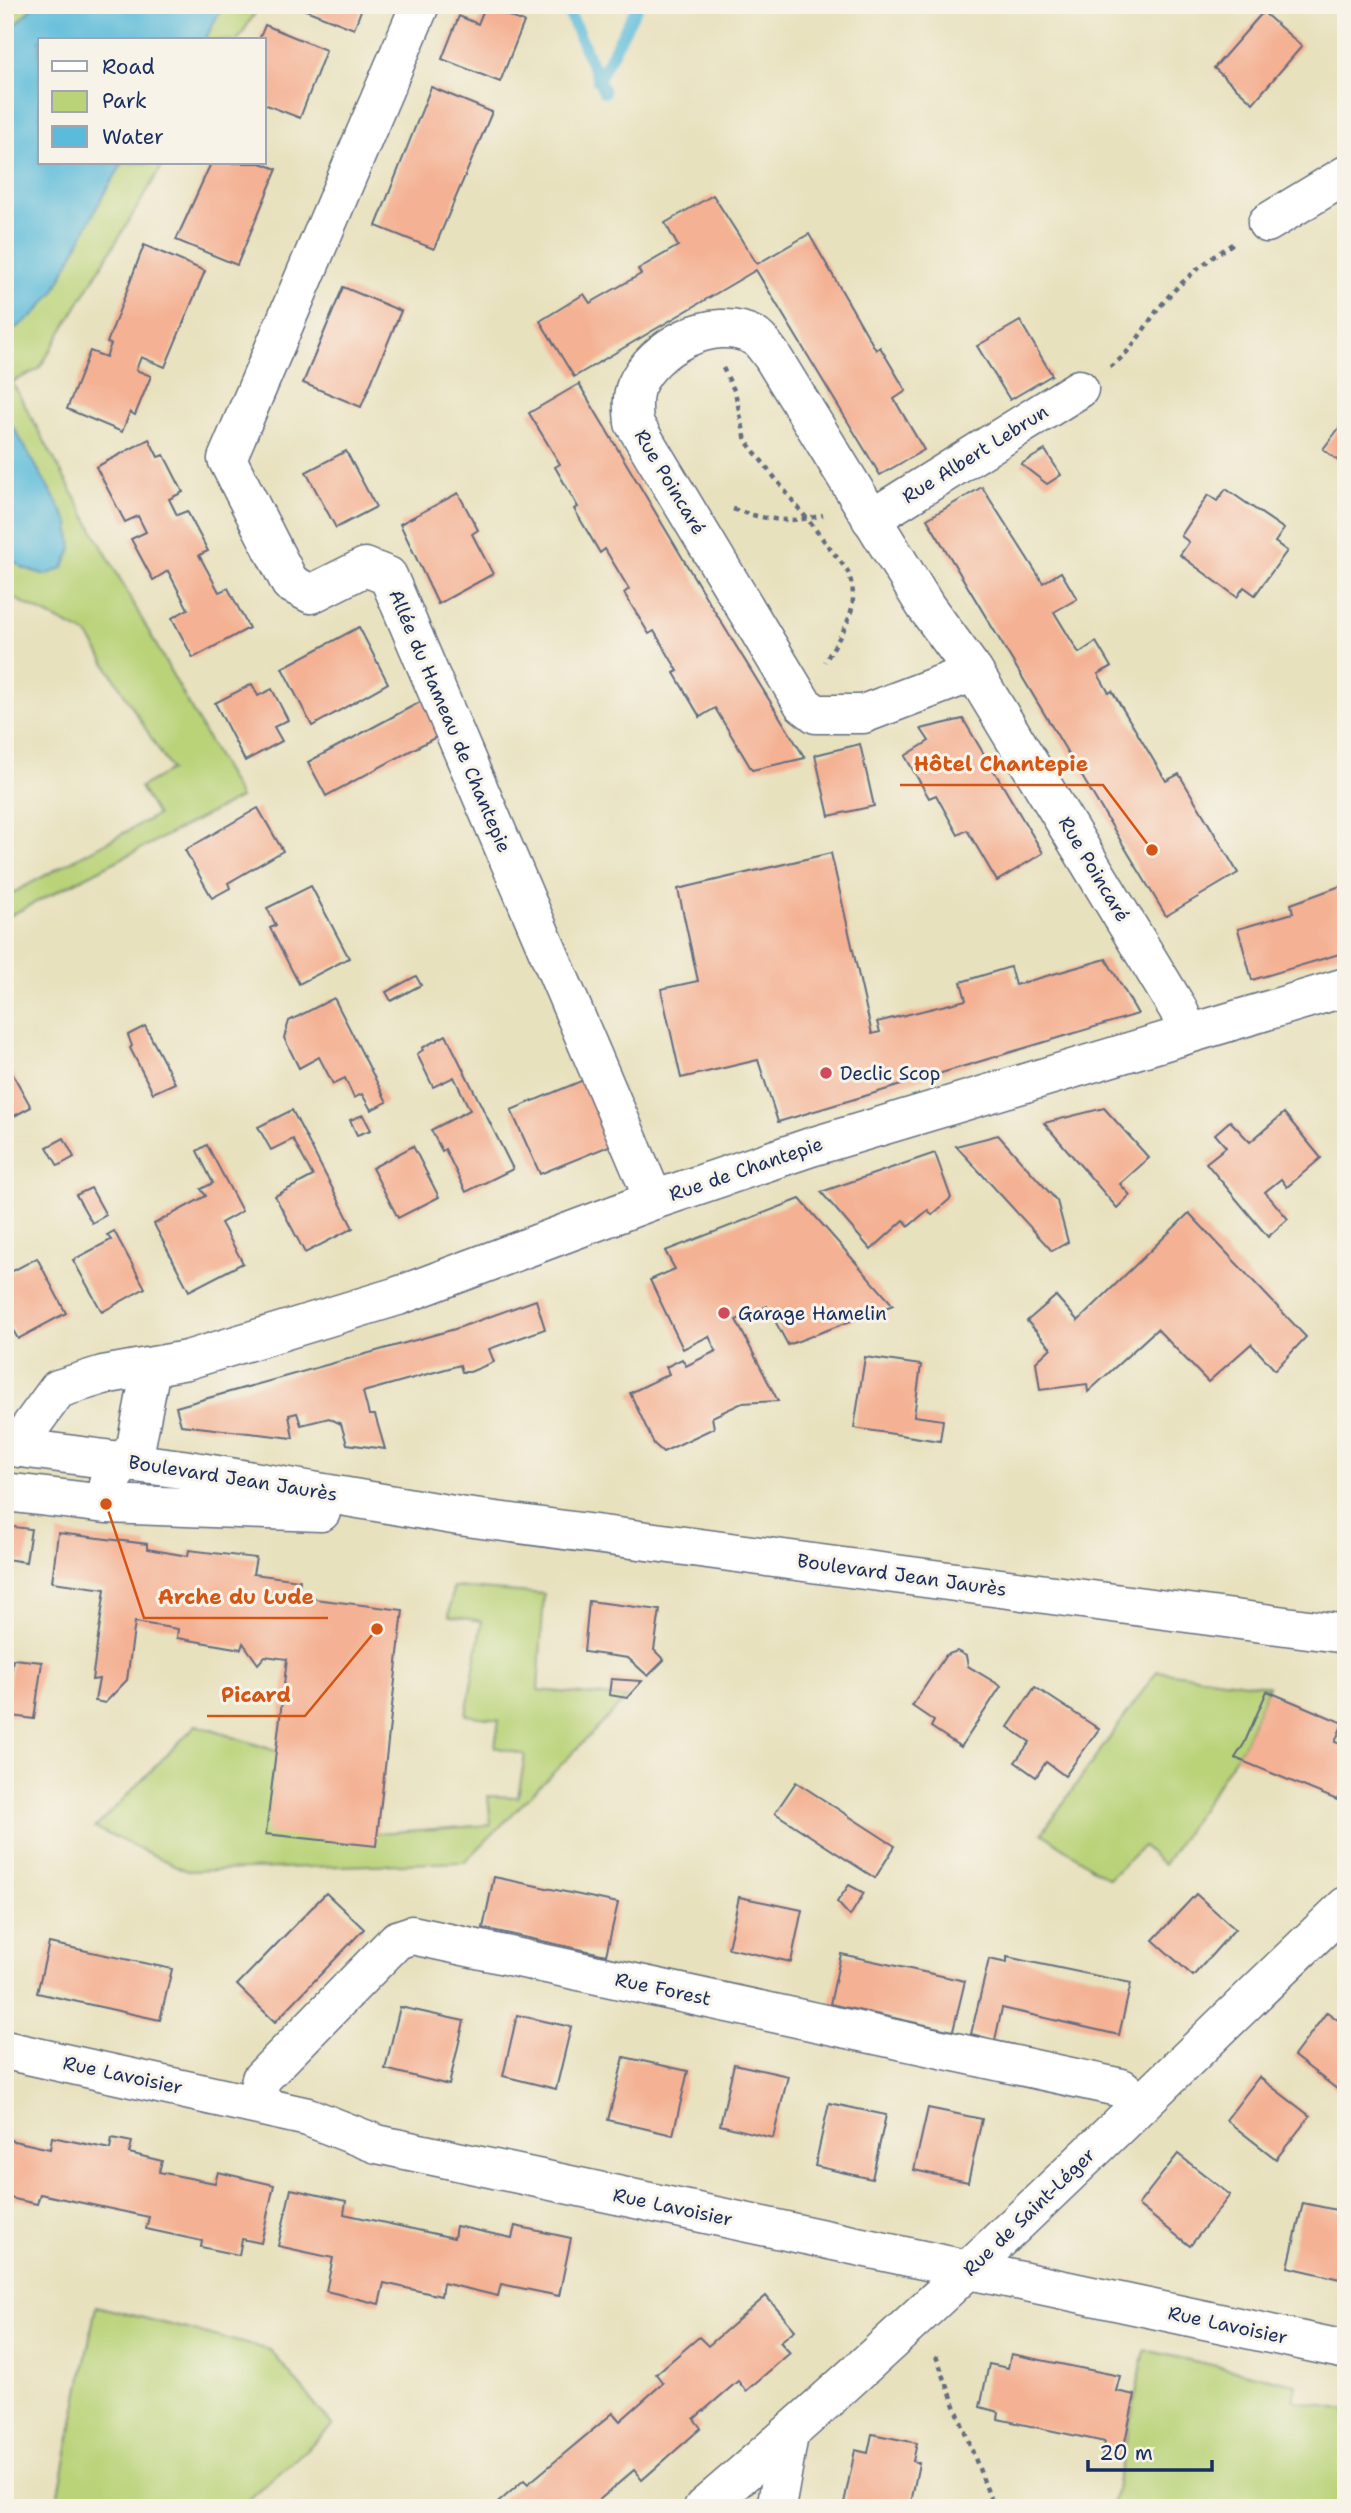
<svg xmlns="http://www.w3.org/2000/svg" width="1351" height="2513" viewBox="0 0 1351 2513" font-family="'Shantell Sans',sans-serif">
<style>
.green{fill:#bad379;stroke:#6a816c;stroke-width:2}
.water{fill:#5bbbda;stroke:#3b759c;stroke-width:2}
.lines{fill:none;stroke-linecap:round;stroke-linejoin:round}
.stream{stroke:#5bbbda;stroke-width:12}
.building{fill:#f4b193}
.street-casing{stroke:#636d80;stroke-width:41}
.secondary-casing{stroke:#636d80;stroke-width:41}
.primary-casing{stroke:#636d80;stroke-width:41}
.path{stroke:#636d80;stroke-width:4.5;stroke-dasharray:5 5;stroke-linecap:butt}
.street{stroke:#fff;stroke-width:38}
.secondary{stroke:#fff;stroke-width:38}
.primary{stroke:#fff;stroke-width:38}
.poi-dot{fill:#d1495b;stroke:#f7f3e8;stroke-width:2.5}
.labels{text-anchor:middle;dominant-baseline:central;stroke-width:6;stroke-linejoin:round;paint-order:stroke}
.street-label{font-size:19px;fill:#1b2f5e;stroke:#f7f3e8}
.poi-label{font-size:19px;fill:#1b2f5e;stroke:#f7f3e8;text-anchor:start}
.leader{fill:none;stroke:#d45514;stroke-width:2.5}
.callout-dot{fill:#d45514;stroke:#f7f3e8;stroke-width:2.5}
.callout-label{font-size:21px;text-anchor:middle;font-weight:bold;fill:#d45514;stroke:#f7f3e8;stroke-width:6;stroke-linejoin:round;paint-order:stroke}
</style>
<rect width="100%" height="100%" fill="#f7f3e8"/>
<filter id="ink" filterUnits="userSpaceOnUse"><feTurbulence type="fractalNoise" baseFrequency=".0143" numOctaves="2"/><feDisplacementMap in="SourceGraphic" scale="14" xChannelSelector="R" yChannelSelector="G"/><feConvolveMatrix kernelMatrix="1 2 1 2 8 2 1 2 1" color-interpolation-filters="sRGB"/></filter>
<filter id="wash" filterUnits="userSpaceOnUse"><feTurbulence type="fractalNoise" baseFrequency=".00686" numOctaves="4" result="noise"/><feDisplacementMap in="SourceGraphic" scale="28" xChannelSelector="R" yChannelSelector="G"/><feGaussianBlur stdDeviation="1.57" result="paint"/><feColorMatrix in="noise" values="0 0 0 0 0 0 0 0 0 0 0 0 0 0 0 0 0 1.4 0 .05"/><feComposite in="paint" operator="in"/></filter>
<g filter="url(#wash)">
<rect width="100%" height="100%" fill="#e8e1be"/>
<g class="green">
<path d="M17,5H260L238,40H40V163H164L39,369L12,382L240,798L5,918V897L157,815L140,787L171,770L88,635L5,594V19Z"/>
<path d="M453,1587L544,1594L538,1690L627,1698L465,1862L187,1871L95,1828L196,1725L276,1751L377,1833L491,1825L488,1796L518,1797L525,1755L495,1747L499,1720L466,1715L482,1621L449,1616Z"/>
<path d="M1157,1671L1269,1686L1244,1744L1164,1865L1143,1846L1109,1879L1042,1833Z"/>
<path d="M96,2306L270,2350L333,2426L239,2508H71L57,2503Z"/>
<path d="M1145,2350L1296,2384L1293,2400L1346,2410V2508H1112Z"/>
</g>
<g class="water">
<path d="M34,5H223L205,40H40V163H123L102,197L54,292L35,314L5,336V37Z"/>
<path d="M5,422L14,428L69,523L72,549L63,568L46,575L23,568L5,555Z"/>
</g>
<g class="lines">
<g class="stream">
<path d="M566,5L604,92"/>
<path d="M598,80L638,5"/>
</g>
</g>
<g id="blocks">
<g class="building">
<path d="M293,5H363L354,29Z"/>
<path d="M485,7L524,22L500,82L442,59L459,16L478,24Z"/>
<path d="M1263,12L1302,46L1253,103L1214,68Z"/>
<path d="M265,25L326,50L300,118L264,104V40H259Z"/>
<path d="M431,87L492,112L434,249L376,226Z"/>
<path d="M211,163H261L277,169L237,265L176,240Z"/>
<path d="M713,195L757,264L809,234L876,350L880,347L906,391L894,399L924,450L880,475L756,270L574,377L540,321L584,294L590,303L641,274L638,269L678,246L665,223Z"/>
<path d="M144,245L205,271L165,367L141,357L136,370L151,376L135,415L130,412L122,432L67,409L90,351L106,357L111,344L107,343Z"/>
<path d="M343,287L401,311L361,407L303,383Z"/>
<path d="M1020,321L1052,375L1010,400L977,346Z"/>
<path d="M579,384L707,599L805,758L752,770L715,708L700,717L674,673L678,671L654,631L649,634L624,593L629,589L605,549L600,553L574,509L578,507L555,467L560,464L529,413Z"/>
<path d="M1346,419V467L1323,449Z"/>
<path d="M149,439L158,457L164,455L183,492L169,499L177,515L187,511L208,551L199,555L219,592L228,588L249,628L193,658L172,618L188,609L168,571L153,580L131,539L146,532L138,516L125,522L96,467Z"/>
<path d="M1045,450L1061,475L1047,484L1021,464Z"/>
<path d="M346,451L376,507L336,528L306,472Z"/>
<path d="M982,487L1043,583L1061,572L1077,599L1054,612L1079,653L1096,642L1111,667L1098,674L1109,693L1112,691L1166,781L1179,774L1238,873L1166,916L927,519Z"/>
<path d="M1226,489L1284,529L1275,542L1287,551L1255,595L1244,587L1237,597L1180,555L1189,542L1181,536L1208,495L1217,501Z"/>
<path d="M458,493L478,530L472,534L493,574L438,604L400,524Z"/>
<path d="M359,627L388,683L312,726L282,668Z"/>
<path d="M252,684L258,696L272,689L288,720L274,727L282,741L245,761L215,703Z"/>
<path d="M424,700L440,735L326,796L308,762Z"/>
<path d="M963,719L1043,853L997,881L967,830L958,835L936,795L929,798L905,756L929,741L921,729Z"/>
<path d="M860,744L874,806L829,816L815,755Z"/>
<path d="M258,808L283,851L228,883L230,888L212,898L185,850Z"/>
<path d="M831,853L872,1034L880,1032L877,1022L966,1000L961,982L1010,967L1015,985L1106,959L1138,1014L778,1122L758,1060L681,1078L661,989L698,981L678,889Z"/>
<path d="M1346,884V952L1252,980L1238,929L1293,913L1291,904Z"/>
<path d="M311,886L349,958L299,984L270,928L276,925L267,908Z"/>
<path d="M416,976L421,985L391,1001L386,992Z"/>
<path d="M334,998L387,1102L371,1110L362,1094L354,1098L345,1078L333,1084L319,1057L299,1068L284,1038L289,1021Z"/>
<path d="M145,1026L175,1083L153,1093L130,1048L132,1046L128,1035Z"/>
<path d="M446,1035L513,1169L466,1192L445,1149L442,1151L431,1130L470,1110L454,1077L433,1087L417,1054L423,1050L422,1048Z"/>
<path d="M5,1060L31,1107L5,1121Z"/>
<path d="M586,1079L614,1144L540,1174L511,1110Z"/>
<path d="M1104,1108L1149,1158L1120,1184L1130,1195L1117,1208L1044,1123Z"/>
<path d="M292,1110L353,1228L305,1253L275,1196L313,1176L293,1139L271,1150L258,1127Z"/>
<path d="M1284,1113L1321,1158L1287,1187L1281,1179L1265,1192L1288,1219L1268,1237L1206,1163L1226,1147L1215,1134L1230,1121L1250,1142Z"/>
<path d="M363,1115L371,1130L357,1135L350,1120Z"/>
<path d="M998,1135L1057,1201L1068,1242L1052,1251L956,1146Z"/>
<path d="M64,1138L74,1157L58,1166L47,1147Z"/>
<path d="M207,1145L242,1211L221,1223L243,1263L189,1291L154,1224L206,1196L201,1189L213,1183L197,1151Z"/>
<path d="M413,1146L439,1197L398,1218L372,1168Z"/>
<path d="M935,1153L951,1198L932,1215L928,1210L909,1226L904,1220L871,1250L821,1192Z"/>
<path d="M91,1188L106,1215L92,1223L76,1195Z"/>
<path d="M800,1199L893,1305L788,1345L767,1306L736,1320L778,1401L742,1403L712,1417L714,1428L663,1452L654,1444L630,1393L669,1374L666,1367L682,1359L686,1366L716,1351L709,1336L683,1349L650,1280L675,1269L665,1251Z"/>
<path d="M1189,1213L1306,1337L1275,1370L1251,1344L1208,1382L1157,1329L1088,1392L1087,1384L1040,1390L1036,1362L1051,1348L1027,1321L1056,1296L1078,1321Z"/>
<path d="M114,1231L145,1288L102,1312L73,1260L111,1240L107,1235Z"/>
<path d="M37,1258L66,1313L18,1339L5,1316V1275Z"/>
<path d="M536,1300L545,1329L489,1349L494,1362L470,1372H462L460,1365L363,1392L369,1415H375L385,1449L347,1444L341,1424L329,1418L301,1425L297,1413L289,1415L293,1438L181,1425L176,1407L455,1329Z"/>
<path d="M865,1357L921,1365L914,1416L943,1420L940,1441L854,1428Z"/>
<path d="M5,1526L31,1529L26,1562L5,1559Z"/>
<path d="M58,1533L147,1544V1549L188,1556L189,1550L256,1558L253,1574L300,1580L298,1597L403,1610L376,1846L266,1834L287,1659L265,1656L258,1664L243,1643L241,1649L177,1638L178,1629L135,1622L127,1680L105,1703L95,1701L99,1679L92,1680L105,1589L52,1582Z"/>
<path d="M589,1601L660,1610L654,1650L664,1660L648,1676L628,1658L584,1652Z"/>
<path d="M957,1651L966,1656L968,1666L1001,1686L961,1747L931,1727L934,1721L912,1706L946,1655Z"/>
<path d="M13,1659L42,1662L34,1719L5,1715Z"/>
<path d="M611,1679L642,1681L627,1698L609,1695Z"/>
<path d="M1035,1687L1099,1729L1065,1776L1046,1762L1036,1777L1015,1762L1030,1742L1008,1727Z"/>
<path d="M1267,1691L1343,1723L1335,1742L1346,1746V1786L1343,1785L1337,1800L1235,1758L1244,1744Z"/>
<path d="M796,1782L895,1846L875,1878L775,1813Z"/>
<path d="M494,1877L618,1903L606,1955L483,1928Z"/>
<path d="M849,1885L864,1893L850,1916L837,1902Z"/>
<path d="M326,1893L364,1929L275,2022L237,1985Z"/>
<path d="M1196,1894L1235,1929L1193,1976L1153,1940Z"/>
<path d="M739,1897L802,1910L791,1962L728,1948Z"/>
<path d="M49,1943L172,1969L160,2020L37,1993Z"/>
<path d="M841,1954L965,1981L953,2031L830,2004Z"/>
<path d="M1007,1957L1131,1983L1119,2035L1002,2008L995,2040L971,2034L989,1959L1007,1963Z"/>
<path d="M400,2007L464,2021L449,2085L385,2069Z"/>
<path d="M1327,2012L1346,2026V2096L1294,2056Z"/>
<path d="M517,2015L571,2027L556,2089L503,2076Z"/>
<path d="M624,2057L688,2071L673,2135L608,2120Z"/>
<path d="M734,2064L788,2076L773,2138L720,2125Z"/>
<path d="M1259,2077L1310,2116L1276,2159L1226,2120Z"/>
<path d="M829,2103L886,2115L872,2179L815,2166Z"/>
<path d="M928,2108L982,2119L968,2182L914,2170Z"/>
<path d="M52,2137L110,2149L112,2138L132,2142L129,2153L162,2161L159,2172L215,2183L218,2172L274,2185L261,2243L242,2239L239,2255L201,2247L202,2241L146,2229L149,2217L40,2194L37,2204L5,2197V2139L50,2149Z"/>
<path d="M1178,2154L1230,2195L1190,2246L1138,2205Z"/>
<path d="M291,2189L346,2201L344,2214L454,2238L456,2226L512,2238L515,2226L571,2238L559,2296L501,2284L498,2296L443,2283L441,2296L384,2283L379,2304L326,2291L333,2258L278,2246Z"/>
<path d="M1303,2203L1346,2212V2255L1340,2279L1288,2267Z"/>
<path d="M766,2296L795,2330L780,2342L790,2353L746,2391L738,2381L694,2419L701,2428L642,2480L634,2470L590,2508H492L524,2480L528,2484L613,2413L620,2421L663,2383L656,2374L699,2337L708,2346Z"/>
<path d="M1011,2354L1120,2376L1116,2391L1135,2395L1121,2460L1102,2456L1105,2442L998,2419L999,2412L980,2407L989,2364L1008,2368Z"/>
<path d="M872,2434L917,2443L913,2461L919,2463L910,2508H843L855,2450L868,2453Z"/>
</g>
</g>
</g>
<g filter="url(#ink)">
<use href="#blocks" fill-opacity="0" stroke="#636d80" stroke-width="2"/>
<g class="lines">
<defs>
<g id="street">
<path d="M420,5L227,459L290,583L311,594L365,567L388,576L654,1200"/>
<path d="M1267,223L1346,175"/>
<path d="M871,519L1079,389"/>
<path d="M974,672L863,714H816L803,704L634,423C633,410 631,398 636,386C653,347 713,314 754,336C761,340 767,350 772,356L926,607L974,672L1178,1009L1188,1032"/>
<path d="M5,2050L308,2117L377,2144L1346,2350"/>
<path d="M256,2104L261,2079L397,1940L412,1935L1122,2088L1139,2104"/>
<path d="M703,2508C927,2318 1134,2109 1346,1906"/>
<path d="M776,2508L789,2435"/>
</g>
<g id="secondary">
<path d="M20,1448L28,1430L58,1389L103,1375L187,1360L398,1296L654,1200L811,1147L1346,987"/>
<path d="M108,1483L136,1446L151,1368"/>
</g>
<g id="primary">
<path d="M5,1446L182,1469L459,1516L1346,1634"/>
<path d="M5,1492L106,1504L321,1512"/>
</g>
</defs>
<use href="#street" class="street-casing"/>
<use href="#secondary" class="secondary-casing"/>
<use href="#primary" class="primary-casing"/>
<g class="path">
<path d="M1110,367C1132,352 1143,329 1159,308C1177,284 1208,259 1234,243"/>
<path d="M723,368L735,392L746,441L847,570C863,608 844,628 825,662"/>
<path d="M733,509C766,520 789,524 823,515"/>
<path d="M936,2356L994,2508"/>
</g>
<use href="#street" class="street"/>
<use href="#secondary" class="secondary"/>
<use href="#primary" class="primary"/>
</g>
</g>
<g class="poi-dot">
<circle cx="826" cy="1073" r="7"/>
<circle cx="724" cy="1313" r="7"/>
</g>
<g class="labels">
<g class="street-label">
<text transform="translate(975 454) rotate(-32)">Rue Albert Lebrun</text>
<text transform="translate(670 482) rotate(59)">Rue Poincaré</text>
<text transform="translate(450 721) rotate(67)">Allée du Hameau de Chantepie</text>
<text transform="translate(1094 869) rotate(59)">Rue Poincaré</text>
<text transform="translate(746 1169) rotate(-19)">Rue de Chantepie</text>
<text transform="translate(233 1478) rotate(9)">Boulevard Jean Jaurès</text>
<text transform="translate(902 1575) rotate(8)">Boulevard Jean Jaurès</text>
<text transform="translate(663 1989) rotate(12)">Rue Forest</text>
<text transform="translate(123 2075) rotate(12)">Rue Lavoisier</text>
<text transform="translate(673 2207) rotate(12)">Rue Lavoisier</text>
<text transform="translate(1029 2212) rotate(-44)">Rue de Saint-Léger</text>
<text transform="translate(1228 2325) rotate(12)">Rue Lavoisier</text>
</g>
<g class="poi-label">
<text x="840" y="1073">Declic Scop</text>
<text x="738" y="1313">Garage Hamelin</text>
</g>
</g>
<path class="leader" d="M1152 850L1103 785H900M106 1504L144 1618H328M377 1629L305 1716H207"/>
<g class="callout-dot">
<circle cx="1152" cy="850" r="7"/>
<circle cx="106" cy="1504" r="7"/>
<circle cx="377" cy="1629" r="7"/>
</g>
<g class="callout-label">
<text x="1001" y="771">Hôtel Chantepie</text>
<text x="236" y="1604">Arche du Lude</text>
<text x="256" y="1702">Picard</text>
</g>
<rect width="1351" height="2513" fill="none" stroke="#f7f3e8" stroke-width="28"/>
<rect x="38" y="38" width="228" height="126" fill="#f7f3e8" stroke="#9fa5b1" stroke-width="2"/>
<rect x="52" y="61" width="35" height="10" fill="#ffffff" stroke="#9fa5b1" stroke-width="2"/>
<text x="102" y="74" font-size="21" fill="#1b2f5e">Road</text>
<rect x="52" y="91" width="35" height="21" fill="#bad379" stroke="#9fa5b1" stroke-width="2"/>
<text x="102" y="108" font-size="21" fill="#1b2f5e">Park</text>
<rect x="52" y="126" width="35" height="21" fill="#5bbbda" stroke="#9fa5b1" stroke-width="2"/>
<text x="102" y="144" font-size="21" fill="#1b2f5e">Water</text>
<path d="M1088 2460v10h124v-10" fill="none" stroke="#1b2f5e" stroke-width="3.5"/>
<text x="1099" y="2460" font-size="21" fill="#1b2f5e" stroke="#f7f3e8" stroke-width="5" paint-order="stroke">20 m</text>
</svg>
